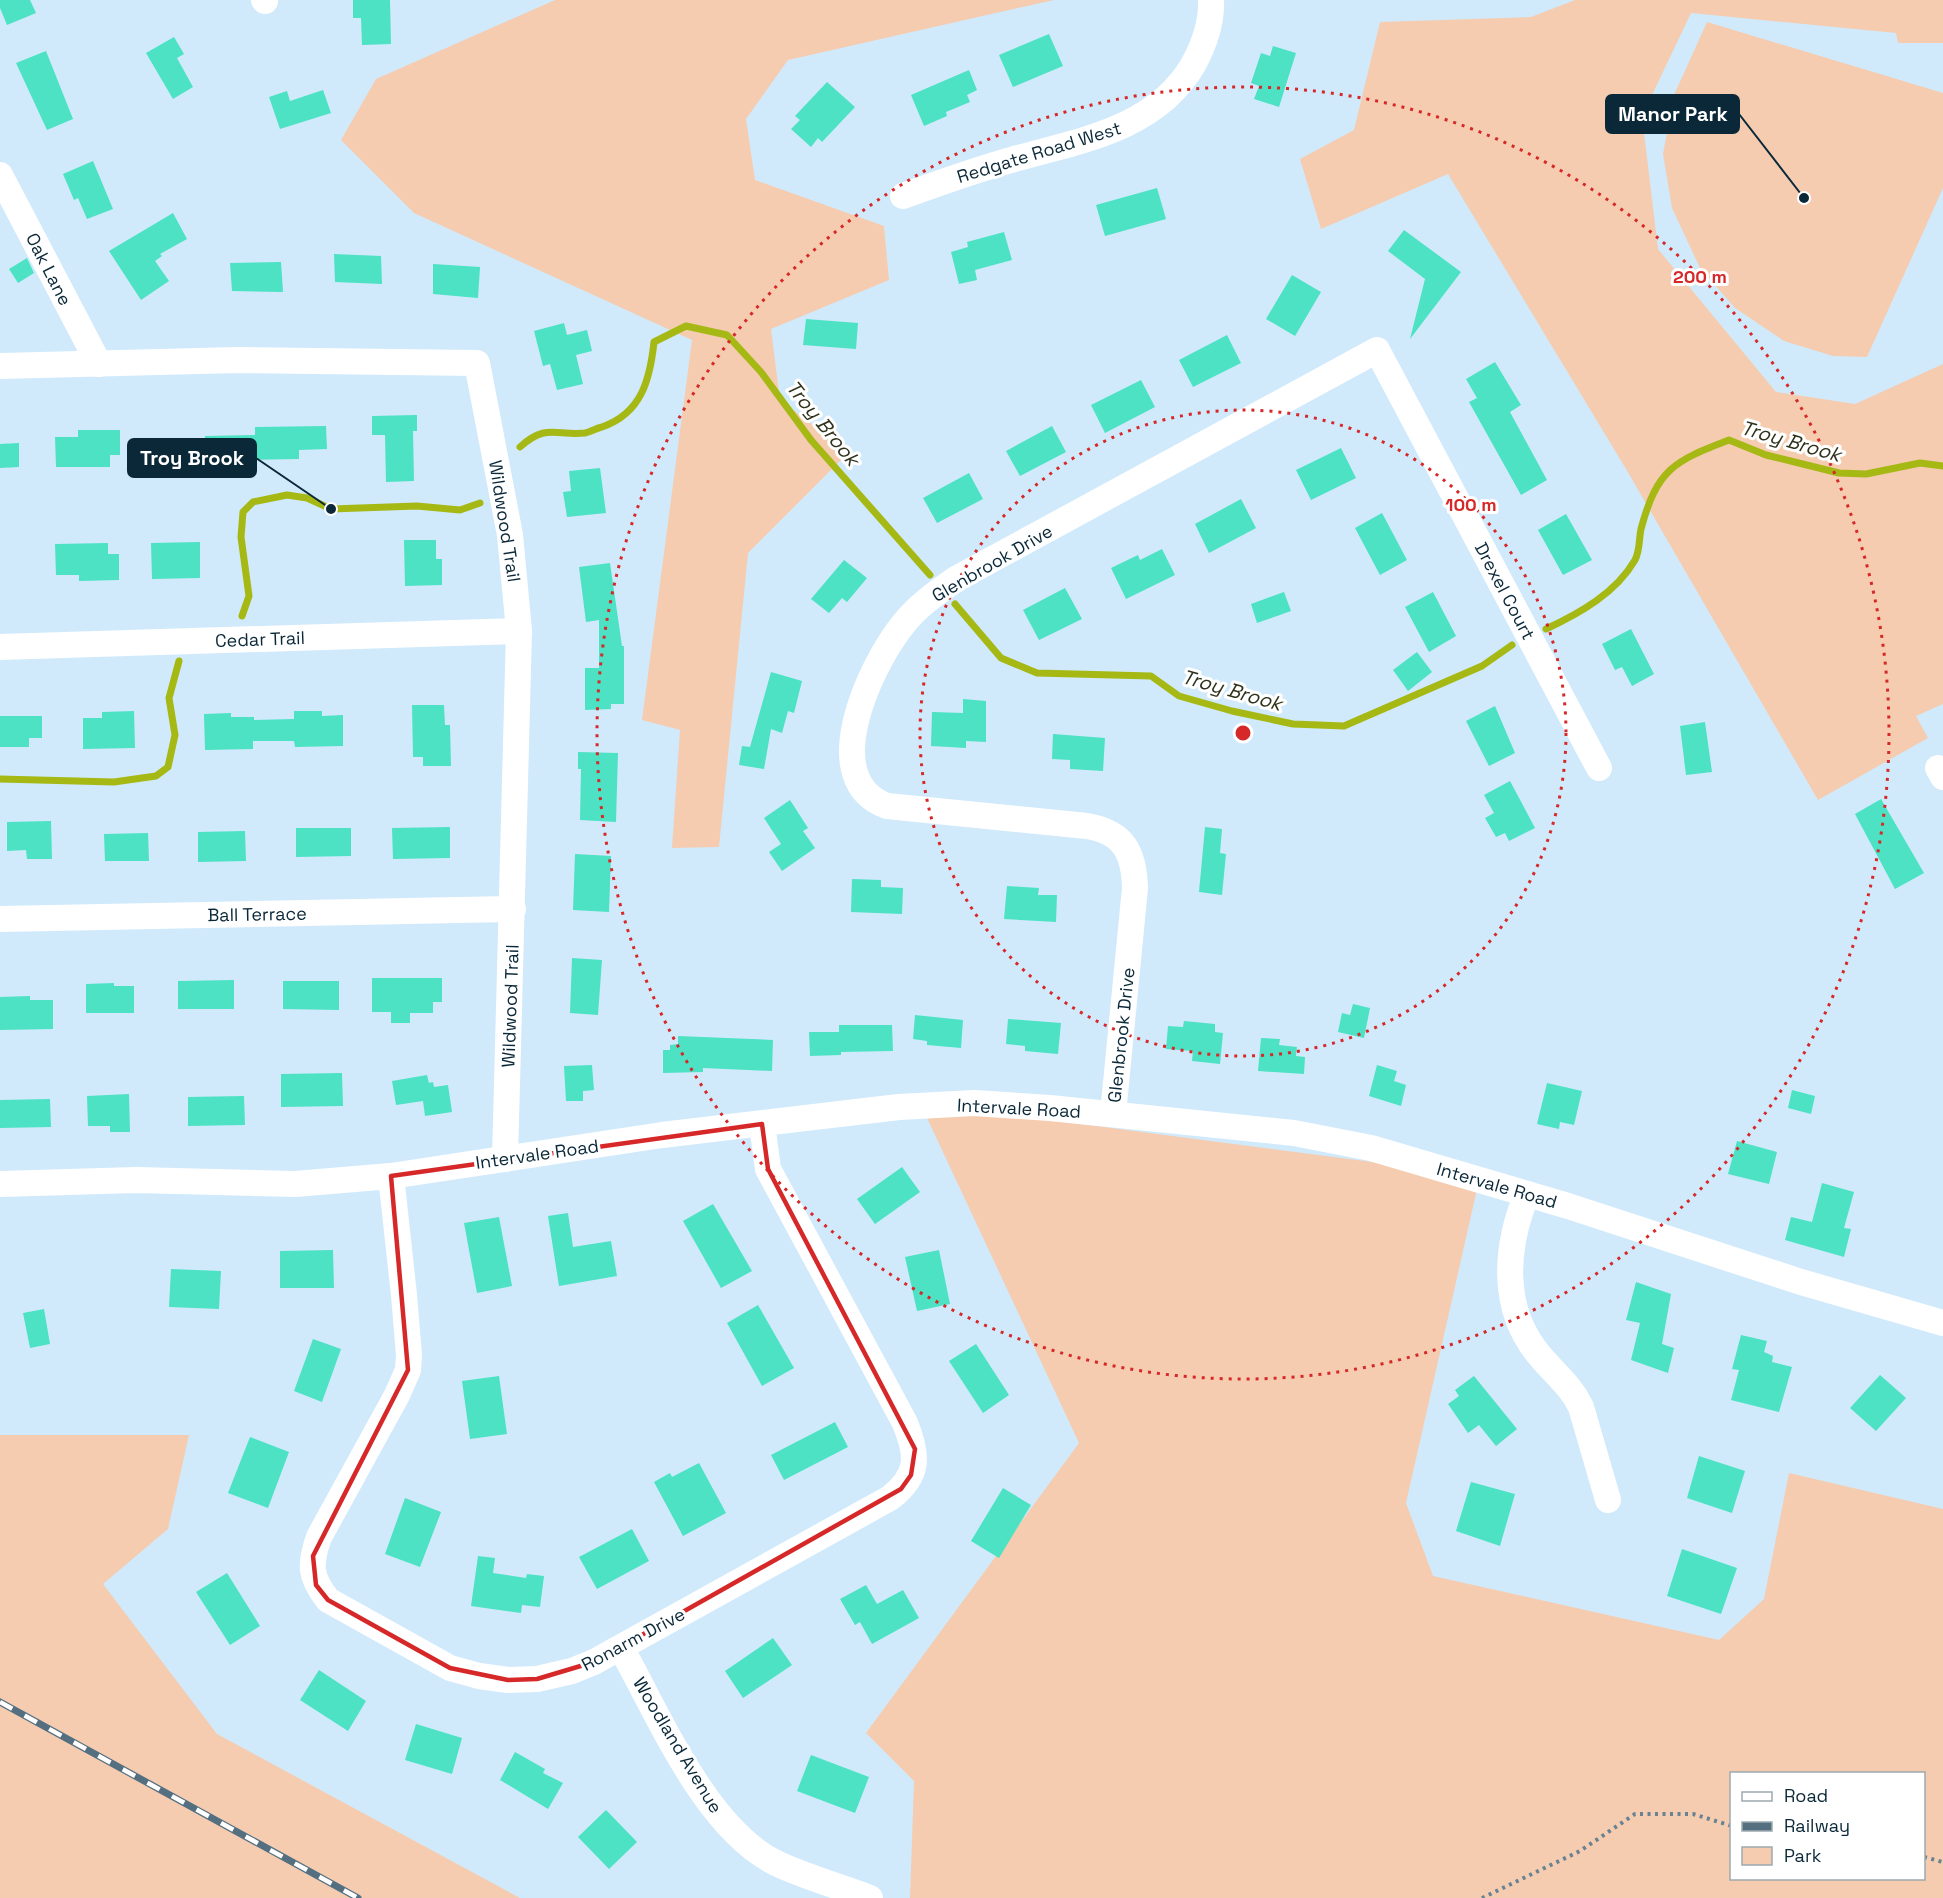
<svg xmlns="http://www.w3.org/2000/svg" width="1943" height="1898" viewBox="0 0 1943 1898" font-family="'Space Grotesk',sans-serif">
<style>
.green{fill:#f5ccaf;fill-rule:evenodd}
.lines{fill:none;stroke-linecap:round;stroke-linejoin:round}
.stream{stroke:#a6b814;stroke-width:7}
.building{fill:#4ce2c3}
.path{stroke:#668293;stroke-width:4;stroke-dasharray:3 4.5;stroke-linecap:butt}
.minor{stroke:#fff;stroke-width:26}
.rail-casing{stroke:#536f80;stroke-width:7}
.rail{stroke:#fff;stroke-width:4.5;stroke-dasharray:14;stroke-linecap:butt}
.marked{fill:none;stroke:#d62828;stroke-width:4.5;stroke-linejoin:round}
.ring{fill:none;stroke:#d62828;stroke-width:3;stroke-dasharray:3 6}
.labels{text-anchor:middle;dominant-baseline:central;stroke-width:6;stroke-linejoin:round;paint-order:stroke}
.street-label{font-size:18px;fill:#0a2838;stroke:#fff}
.water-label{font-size:20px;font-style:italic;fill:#2f331b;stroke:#fff}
.centre{fill:#d62828;stroke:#fff;stroke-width:3}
.ring-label{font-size:18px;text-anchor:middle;font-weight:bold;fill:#d62828;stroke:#fff;stroke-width:6;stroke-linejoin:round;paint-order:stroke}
.leader{fill:none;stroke:#0a2838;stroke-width:2}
.callout-dot{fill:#0a2838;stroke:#fff;stroke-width:2}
.callout{fill:#0a2838;stroke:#0a2838;stroke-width:2}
.callout-label{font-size:20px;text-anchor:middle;font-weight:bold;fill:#fff}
</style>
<rect width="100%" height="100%" fill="#d0eafc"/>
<g class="green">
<path d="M555,0H1054L788,60L746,119L755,180L884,226L889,280L771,329L780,400L849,452L748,553L719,847L672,848L680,730L642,720L692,340L414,213L341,140L376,79Z"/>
<path d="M1575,0H1943V43H1898L1896,33L1691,13L1642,116L1658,249L1776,392L1855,404L1943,364V704L1916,716L1928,738L1818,800L1626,469L1448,174L1321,229L1300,159L1354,130L1380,22L1531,17Z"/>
<path d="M1707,22L1943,93V188L1867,357L1833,356L1784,341L1735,308L1700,268L1672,208L1663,154L1674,95Z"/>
<path d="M920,1103L1480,1176L1406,1503L1433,1576L1719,1640L1764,1599L1789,1473L1943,1509V1898H910L914,1781L866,1733L1079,1443ZM1732,1774H1924V1878H1732Z"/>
<path d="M0,1435H189L168,1529L103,1584L217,1734L520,1898H0Z"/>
</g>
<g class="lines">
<g class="stream">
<path d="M520,447C546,423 556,436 585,433C590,432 597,428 602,427C642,413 650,379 654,342L686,326L727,335L761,372L811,440L930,575"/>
<path d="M955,604L1001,658L1037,673L1151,676L1179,696L1232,711L1293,724L1344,726L1482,666L1512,645"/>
<path d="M242,616L249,596L241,537L243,512L253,502L287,495L307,498L331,509L417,506L460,510L480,503"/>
<path d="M1546,629C1580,613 1616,593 1635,560C1640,551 1639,538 1641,529C1657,469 1674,461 1729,440L1766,455L1839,473L1866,474L1920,463L1943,466"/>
<path d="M0,779L114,782L156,776L168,767L175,735L169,698L179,661"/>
</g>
</g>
<g class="building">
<path d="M0,0H30L36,13L7,25L0,8Z"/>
<path d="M353,0H390L391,44L362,45L361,18H353Z"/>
<path d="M1049,34L1063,66L1013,87L999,55Z"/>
<path d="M174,37L184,54L177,58L193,87L173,99L146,53Z"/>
<path d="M1273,46L1296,53L1279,107L1254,99L1259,86L1251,83L1261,53L1270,56Z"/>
<path d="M46,51L73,119L47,130L16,63Z"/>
<path d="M969,70L977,90L967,95L970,102L946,112L947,116L924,126L911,95Z"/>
<path d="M827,82L855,107L822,142L818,138L811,147L791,129L800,120L795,116Z"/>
<path d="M323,90L331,113L280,129L269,97L287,91L290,101Z"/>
<path d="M93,161L113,209L87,219L78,198L74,200L63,174Z"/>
<path d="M1157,188L1166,219L1105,236L1096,205Z"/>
<path d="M173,213L187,239L160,254L162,256L155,261L169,281L141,300L109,251Z"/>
<path d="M1404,230L1461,272L1410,339L1425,279L1388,251Z"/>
<path d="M1004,232L1012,260L975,270L977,280L959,284L951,252L968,247L967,242Z"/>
<path d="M334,254L381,256L382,284L335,282Z"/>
<path d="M27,258L34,273L18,283L9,269Z"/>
<path d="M281,262L283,292L232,291L230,263Z"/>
<path d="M433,264L480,267L478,298L433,294Z"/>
<path d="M1292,275L1321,292L1295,336L1266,319Z"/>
<path d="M806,319L858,323L856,349L803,345Z"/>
<path d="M564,323L567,335L587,330L592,351L576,355L583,384L557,390L550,364L543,366L534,331Z"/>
<path d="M1227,335L1241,363L1193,387L1179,360Z"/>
<path d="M1495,362L1521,405L1510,412L1547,480L1521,495L1469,402L1477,398L1466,379Z"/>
<path d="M1141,380L1155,407L1105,433L1091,405Z"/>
<path d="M417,415V431H413L414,481L386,482L385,435H372V416Z"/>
<path d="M326,426L327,449L299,450V459L232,460V471L188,472V465H175L174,441H205V436L255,435V427Z"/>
<path d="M1052,426L1066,452L1020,476L1006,451Z"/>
<path d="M78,430H120V455H110V467H56L55,437H78Z"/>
<path d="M19,443V467L0,468V444Z"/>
<path d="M1341,448L1356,478L1311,500L1296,470Z"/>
<path d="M600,468L606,513L567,517L563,492L571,491L569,471Z"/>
<path d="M969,473L983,499L937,523L923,498Z"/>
<path d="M1241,499L1256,528L1209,553L1195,524Z"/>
<path d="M1382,513L1407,560L1380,575L1355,528Z"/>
<path d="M1566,514L1592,560L1563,575L1538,530Z"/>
<path d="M404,540H436V559H442V585L405,586Z"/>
<path d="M200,542V578L152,579L151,543Z"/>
<path d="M108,543V554H119V580L79,581V575H56L55,544Z"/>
<path d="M1162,549L1175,575L1126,599L1111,568L1138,555L1140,560Z"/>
<path d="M844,560L867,578L847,602L842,598L829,613L811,599Z"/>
<path d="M610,563L622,646H624V704H611V709L585,710V668H599V620L586,622L579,567Z"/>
<path d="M1065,588L1082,619L1039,640L1023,610Z"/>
<path d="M1284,592L1291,611L1257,623L1251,604Z"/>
<path d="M1433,592L1456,636L1429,652L1405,607Z"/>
<path d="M1631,629L1654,674L1632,686L1622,667L1615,670L1602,644Z"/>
<path d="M1417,652L1432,672L1408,691L1393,670Z"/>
<path d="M771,672L802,681L794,713L788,711L782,733L771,729L764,769L739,765L742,746L750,747Z"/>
<path d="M963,699L986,701V742L966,741V748L931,746L932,712L963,713Z"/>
<path d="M412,705H444L445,725H450L451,766H423V757H413Z"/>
<path d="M1495,706L1515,753L1489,766L1466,721Z"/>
<path d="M134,711L135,748L83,749V718H102V712Z"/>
<path d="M294,711H322V716L343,715V746L295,747L294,741H253V749L205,750L204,714L231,713V717H254V720L294,719Z"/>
<path d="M0,716H42V738H29V747H0Z"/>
<path d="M1705,722L1712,772L1686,775L1680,726Z"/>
<path d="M1053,734L1105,738L1103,771L1070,769V760L1052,759Z"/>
<path d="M578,752L618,753L616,822L580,820L581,769H578Z"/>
<path d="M1510,781L1535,828L1509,841L1505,833L1496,837L1485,818L1494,813L1484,795Z"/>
<path d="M1881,799L1924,873L1895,889L1855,814Z"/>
<path d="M790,800L808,828L803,831L815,848L782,871L769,852L781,844L764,818Z"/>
<path d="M51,821L52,859H27L26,850L7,851V822Z"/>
<path d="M450,827V858L393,859L392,828Z"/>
<path d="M1205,827L1222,829L1220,853L1226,854L1222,895L1199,892Z"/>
<path d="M296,828H351V856L296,857Z"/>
<path d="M245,831L246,861L198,862V832Z"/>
<path d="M148,833L149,861H105L104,834Z"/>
<path d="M575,854L611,856L609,912L573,910Z"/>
<path d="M852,879L881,880V887L903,888L902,914L851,912Z"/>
<path d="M1007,886L1039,888L1038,895H1057L1056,922L1004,919Z"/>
<path d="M572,958L602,960L598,1015L570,1013Z"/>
<path d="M372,978H442V1002H433V1013H410V1023H391V1012H372Z"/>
<path d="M234,980V1009H178V981Z"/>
<path d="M283,981H339V1010L283,1009Z"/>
<path d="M114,983V986H134V1013H86V984Z"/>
<path d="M30,996V1000H53V1029L0,1030V997Z"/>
<path d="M1353,1004L1370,1008L1364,1038L1338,1032L1342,1013L1350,1015Z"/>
<path d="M915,1015L963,1020L961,1048L927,1045V1041L913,1039Z"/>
<path d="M1008,1019L1061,1023L1058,1054L1025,1051V1046L1006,1044Z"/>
<path d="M1184,1021L1215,1024V1032L1223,1033L1220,1064L1192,1061L1193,1051L1166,1049L1168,1026L1183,1027Z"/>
<path d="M839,1025H892L893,1051L841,1052V1055L810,1056L809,1032H839Z"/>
<path d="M678,1036L773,1040L772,1071L703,1068V1072L663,1073V1050H670V1045L678,1044Z"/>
<path d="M1261,1038L1280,1039L1279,1045L1297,1047L1296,1056L1305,1057L1304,1074L1258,1071Z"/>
<path d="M592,1065L594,1090L583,1091V1101H566L564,1066Z"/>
<path d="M1377,1065L1397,1071L1394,1081L1406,1085L1401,1106L1369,1096Z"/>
<path d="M342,1073L343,1106L281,1107V1074Z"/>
<path d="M427,1075L429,1083L433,1082L434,1087L448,1085L452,1112L425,1116L423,1101L396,1105L392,1081Z"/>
<path d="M1547,1083L1582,1091L1574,1125L1560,1122L1559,1129L1537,1124Z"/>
<path d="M1792,1090L1815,1096L1811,1114L1788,1108Z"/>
<path d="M129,1094L130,1132H110V1126H88L87,1096Z"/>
<path d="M244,1096L245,1125L188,1126V1097Z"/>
<path d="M50,1099L51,1127L0,1128V1100Z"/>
<path d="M1737,1141L1777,1152L1769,1184L1728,1174Z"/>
<path d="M902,1167L920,1192L875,1224L857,1199Z"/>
<path d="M1822,1183L1854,1192L1844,1228L1851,1229L1844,1257L1785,1240L1791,1217L1812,1222Z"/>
<path d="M713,1204L752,1271L721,1288L683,1221Z"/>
<path d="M568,1213L573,1247L611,1241L617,1276L559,1286L548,1216Z"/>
<path d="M499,1217L512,1286L477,1293L464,1223Z"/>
<path d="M333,1250L334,1288H280V1251Z"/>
<path d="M939,1250L950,1304L917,1311L905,1257Z"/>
<path d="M171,1269L221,1271L219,1309L169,1307Z"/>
<path d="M1636,1282L1671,1294L1662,1344L1674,1348L1668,1373L1631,1360L1640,1323L1626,1320Z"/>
<path d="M758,1305L794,1368L762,1386L727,1323Z"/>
<path d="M44,1309L50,1344L30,1348L23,1313Z"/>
<path d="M1741,1335L1767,1341L1764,1352L1773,1356L1772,1362L1792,1367L1779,1412L1731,1400L1739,1370L1732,1369Z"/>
<path d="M313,1339L341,1349L322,1402L294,1391Z"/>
<path d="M976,1344L1009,1395L983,1413L949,1361Z"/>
<path d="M1880,1375L1906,1398L1876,1431L1850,1408Z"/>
<path d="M499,1376L507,1434L470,1439L462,1381Z"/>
<path d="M1474,1376L1517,1429L1496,1446L1479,1425L1468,1433L1448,1404L1459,1396L1455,1390Z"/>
<path d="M835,1422L848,1447L784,1480L771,1455Z"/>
<path d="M250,1437L289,1452L268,1508L228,1493Z"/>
<path d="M1699,1456L1745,1471L1732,1513L1687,1498Z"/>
<path d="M699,1463L726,1513L683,1536L654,1482L670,1473L672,1477Z"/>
<path d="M1471,1482L1515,1494L1500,1546L1456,1531Z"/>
<path d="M1003,1488L1031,1505L999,1558L971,1541Z"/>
<path d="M405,1498L441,1512L420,1567L385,1554Z"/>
<path d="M632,1529L649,1561L597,1589L579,1557Z"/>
<path d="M1682,1549L1737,1568L1721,1614L1667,1596Z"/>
<path d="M478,1556L495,1558L493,1573L526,1578L527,1574L544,1576L540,1607L522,1605L521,1613L471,1606Z"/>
<path d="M227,1573L260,1626L230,1645L196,1592Z"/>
<path d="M866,1585L877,1604L903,1590L919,1618L872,1644L860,1622L855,1625L840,1599Z"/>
<path d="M773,1638L792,1665L743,1698L725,1671Z"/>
<path d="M319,1670L366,1701L348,1731L300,1700Z"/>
<path d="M416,1724L462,1738L452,1774L405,1760Z"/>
<path d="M515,1752L545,1769L543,1773L563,1783L548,1809L500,1780Z"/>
<path d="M811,1755L869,1777L855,1813L797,1791Z"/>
<path d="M606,1810L637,1842L609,1869L578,1837Z"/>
</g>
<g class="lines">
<g class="path">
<path d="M1924,1857L1943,1862"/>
<path d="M1482,1898L1580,1851L1635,1814H1693L1732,1826"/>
</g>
<g class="minor">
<path d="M264,0L265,1"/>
<path d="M0,175L99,364"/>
<path d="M903,196C939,183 975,170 1011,160C1078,141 1155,130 1193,65C1204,45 1212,23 1211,0"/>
<path d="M0,366L238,360L477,363L510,535L519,631L505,1159"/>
<path d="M0,647L519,631"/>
<path d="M1938,768L1943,777"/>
<path d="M0,919L513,909"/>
<path d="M1113,1114L1135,888C1134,853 1124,832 1087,826L887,806C816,780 870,667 901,627C916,607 936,593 956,579L1377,350L1599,768"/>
<path d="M391,1176L404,1295L409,1355L408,1370L397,1395L319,1537C309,1565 310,1577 328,1600L450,1668L479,1676L508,1680L537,1679L572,1671L594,1662L890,1498C920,1475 918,1455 905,1423L768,1169L762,1124"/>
<path d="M0,1184L136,1180L295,1184L391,1176L662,1135L899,1107L974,1103L1050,1108L1294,1133L1371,1148L1568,1206L1801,1282L1943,1323"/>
<path d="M1527,1194C1505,1247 1500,1309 1540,1356C1555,1374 1571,1386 1581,1407L1608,1500"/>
<path d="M621,1648C659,1715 705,1828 776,1863C805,1877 839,1886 870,1898"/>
</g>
<defs>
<path id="rail" d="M0,1702L358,1898"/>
</defs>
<use href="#rail" class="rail-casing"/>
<use href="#rail" class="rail"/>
</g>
<path class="marked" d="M762,1124L768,1169L915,1449L911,1475L901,1489L594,1662L537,1679L508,1680L450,1668L328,1600L316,1585L313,1556L408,1370L391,1176Z"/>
<g class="ring">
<circle cx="1243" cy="733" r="323"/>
<circle cx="1243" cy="733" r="646"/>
</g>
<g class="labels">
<g class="street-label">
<text transform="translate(1039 152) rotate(-17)">Redgate Road West</text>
<text transform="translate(49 269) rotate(63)">Oak Lane</text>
<text transform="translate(505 521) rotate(81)">Wildwood Trail</text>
<text transform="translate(992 563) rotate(-30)">Glenbrook Drive</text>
<text transform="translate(1505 591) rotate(62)">Drexel Court</text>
<text transform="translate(260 639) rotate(-2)">Cedar Trail</text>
<text transform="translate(257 914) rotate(-1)">Ball Terrace</text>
<text transform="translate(510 1006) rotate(-88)">Wildwood Trail</text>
<text transform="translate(1121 1035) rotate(-84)">Glenbrook Drive</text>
<text transform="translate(1019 1108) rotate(3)">Intervale Road</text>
<text transform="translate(537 1154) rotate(-8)">Intervale Road</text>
<text transform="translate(1497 1185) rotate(16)">Intervale Road</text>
<text transform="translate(633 1639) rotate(-28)">Ronarm Drive</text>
<text transform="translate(678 1745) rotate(59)">Woodland Avenue</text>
</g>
<g class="water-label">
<text transform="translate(823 423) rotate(51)">Troy Brook</text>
<text transform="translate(1791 441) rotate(16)">Troy Brook</text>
<text transform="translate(1232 690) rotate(16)">Troy Brook</text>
</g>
</g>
<circle cx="1243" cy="733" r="9" class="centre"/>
<g class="ring-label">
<text x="1700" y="283">200 m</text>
<text x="1471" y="511">100 m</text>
</g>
<path class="leader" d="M1804 198L1739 114M331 509L256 458"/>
<g class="callout-dot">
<circle cx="1804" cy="198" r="6"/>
<circle cx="331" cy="509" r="6"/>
</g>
<g class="callout">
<rect x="1606" y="95" width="133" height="38" rx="6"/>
<rect x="128" y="439" width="128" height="38" rx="6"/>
</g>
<g class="callout-label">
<text x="1673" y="121">Manor Park</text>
<text x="192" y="465">Troy Brook</text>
</g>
<rect x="1730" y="1772" width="195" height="108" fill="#ffffff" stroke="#9da9af" stroke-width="1.5"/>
<rect x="1742" y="1792" width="30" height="9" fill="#ffffff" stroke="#9da9af" stroke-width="1.5"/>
<text x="1784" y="1802" font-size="18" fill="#0a2838">Road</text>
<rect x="1742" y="1822" width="30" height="9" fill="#536f80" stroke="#9da9af" stroke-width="1.5"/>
<text x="1784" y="1832" font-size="18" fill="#0a2838">Railway</text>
<rect x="1742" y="1847" width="30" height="18" fill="#f5ccaf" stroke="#9da9af" stroke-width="1.5"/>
<text x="1784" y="1862" font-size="18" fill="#0a2838">Park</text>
</svg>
